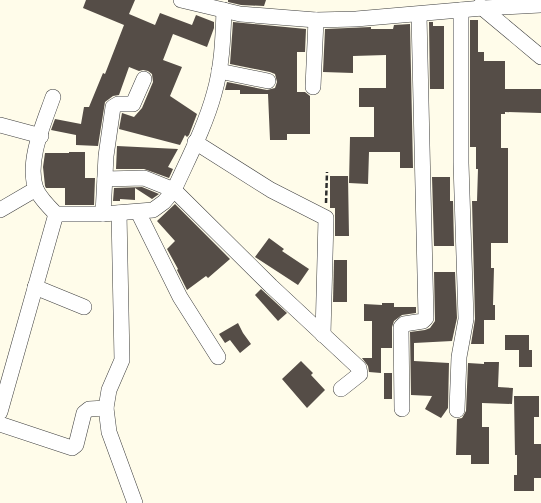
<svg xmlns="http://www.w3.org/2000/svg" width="541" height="503" viewBox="0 0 541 503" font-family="Literata,serif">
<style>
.building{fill:#554d47}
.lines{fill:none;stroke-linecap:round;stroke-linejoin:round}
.minor-casing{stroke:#3e3e3e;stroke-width:16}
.path{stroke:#2d2d2d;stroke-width:2.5;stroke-dasharray:5 2.5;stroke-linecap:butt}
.minor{stroke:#fff;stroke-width:15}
</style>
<rect width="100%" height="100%" fill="#fffcea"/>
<g class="building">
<path d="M86,0H135L129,14L155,25L160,13L192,25L196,15L214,22V28L207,47L173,34L163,60L182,67L170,96L197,114L189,135L187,137L185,135L180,145L119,129L122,113L134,117L142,108L153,82L152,74L148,71L143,70L139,71L129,67L119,95L113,96L105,102L98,146L76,145V135L51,130L55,119L81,124L84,107H89L103,73L105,74L124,25L83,8Z"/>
<path d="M228,0H266L264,6L241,5L228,2Z"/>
<path d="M470,20H478V52H484V61H505V89H541V113L505,112V114H501V148H508V243H491V268H494L493,305H495V320H484V344H471L475,319L472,201H477L478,169H476V147H470Z"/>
<path d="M233,22L306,29L305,52H297V92H305L310,96V134H287V140H270L268,94H240V90H225L227,82L267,90L275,88L277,82L275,74L270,72L230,64Z"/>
<path d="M429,22H433V26H444V89H430Z"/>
<path d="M410,24L413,168H400V152H369L368,184L349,183L350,137H374V107H359V88H386V55L353,56V73L323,72L325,29L371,27V29H393L394,25Z"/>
<path d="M117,146L178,149L168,167L173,169L169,178L144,169H116Z"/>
<path d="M69,152H85V178H95L94,205H65V188H46L45,186L43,167L45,153H69Z"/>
<path d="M330,176H348L349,236H335V208H330Z"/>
<path d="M432,177H450V201H453L454,246H434Z"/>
<path d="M142,187L159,194L152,199L135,188V200L120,199V201H113L114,188Z"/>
<path d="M175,204L230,259L208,278L206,276L187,290L177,270L178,269L167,249L175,241L157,221Z"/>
<path d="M269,238L284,249L282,251L309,269L298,285L255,257Z"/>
<path d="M334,260H347V302H333Z"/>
<path d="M434,272H455L457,318L452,341L414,343V361L449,363L448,408L441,418L425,409L432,396L411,395L410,332L425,330L430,328L435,321Z"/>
<path d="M261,289L287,313L278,321L255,295Z"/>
<path d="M382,303H394V307H416V313L402,315L394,321L392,327V348H381V373L369,372L368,366L362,358H372V321H364V304L382,305Z"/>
<path d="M238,323L243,333L251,344L240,353L230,340L225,343L219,334Z"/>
<path d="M505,335H529V350H532V367H519V350H505Z"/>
<path d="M301,361L313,373L311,375L325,390L307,408L282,379Z"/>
<path d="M484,362H499L498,387L513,388L512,404L482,403V427H489V464H471V455H456L457,419L462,418L466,411L468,363L484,364Z"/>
<rect x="384" y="373" width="8" height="26"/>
<path d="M514,396H539V417H534V444H541V478H534V491H514V475H517V455H515Z"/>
</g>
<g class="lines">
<defs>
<g id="minor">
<path d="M181,0L240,14L316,20L356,19L483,8L541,5"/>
<path d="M480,6L541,57"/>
<path d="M219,71L268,81"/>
<path d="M313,87L316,20"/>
<path d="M53,97C44,123 26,162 36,189C40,198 49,207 56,214H103L153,210L164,202L174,190C188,159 205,127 214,94C222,67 223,39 224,10"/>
<path d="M0,125L41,136"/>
<path d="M195,142L271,190L326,218L323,335"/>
<path d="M105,179L144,178L174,190L271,286L359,368L360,374L341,389"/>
<path d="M0,210L36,189"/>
<path d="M138,212L180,297L218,357"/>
<path d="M119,213L122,360L109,390L106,408L109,432L135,503"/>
<path d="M103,214L106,156L113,107L118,104H133L144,79"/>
<path d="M35,287L84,307"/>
<path d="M402,409L401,327L404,324L423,321L426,318L419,15"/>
<path d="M457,410L459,357L466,319L461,163V10"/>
<path d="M0,412L56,214"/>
<path d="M0,424L72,448L76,445L84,413L89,409L106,408"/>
</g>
</defs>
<use href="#minor" class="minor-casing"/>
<path class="path" d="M326,203L327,172"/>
<use href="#minor" class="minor"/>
</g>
</svg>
